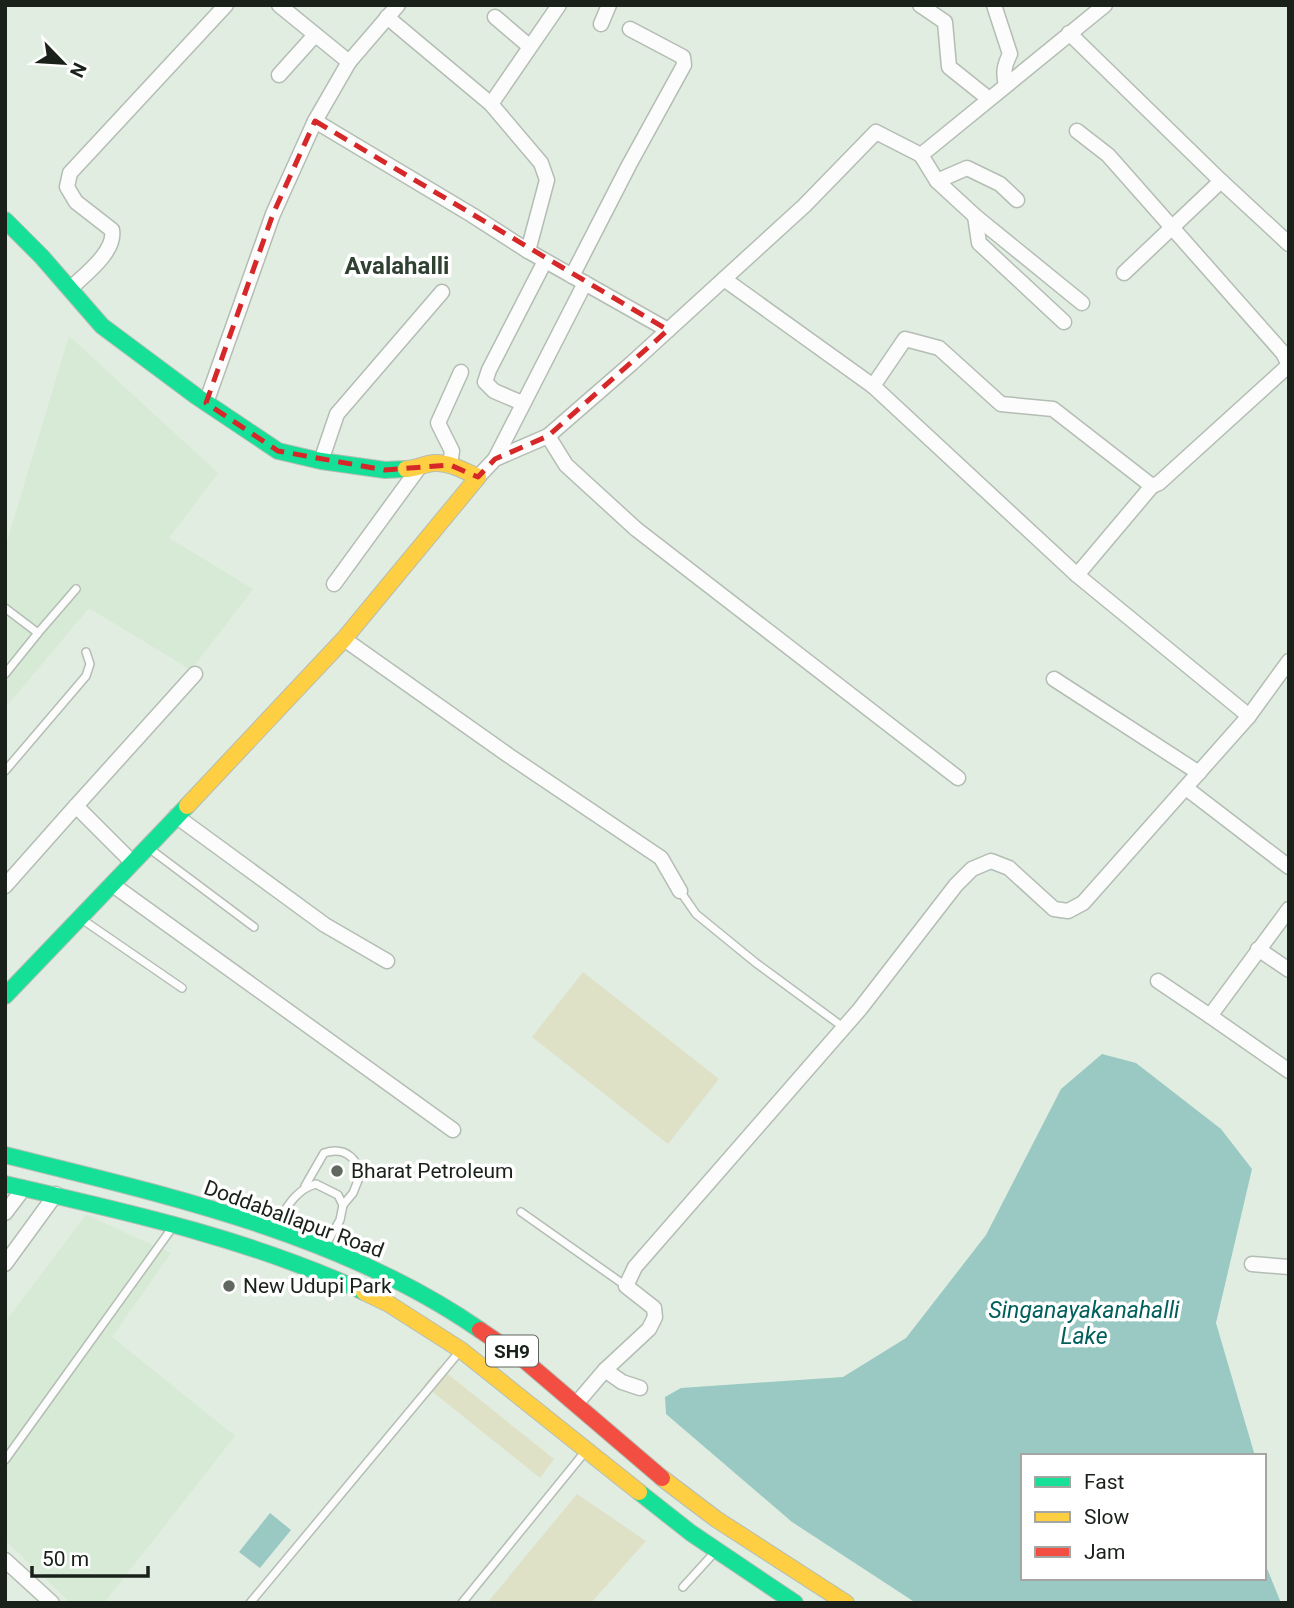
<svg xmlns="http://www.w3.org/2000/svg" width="1294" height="1608" viewBox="0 0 1294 1608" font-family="Roboto,sans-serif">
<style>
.built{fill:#d6ead6}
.green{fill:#dee1c6}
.water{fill:#99c9c2}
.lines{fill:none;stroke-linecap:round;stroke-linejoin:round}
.lane-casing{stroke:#b4bdb4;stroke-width:10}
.street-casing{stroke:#b4bdb4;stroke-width:17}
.fast-casing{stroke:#b4bdb4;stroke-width:18}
.slow-casing{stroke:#b4bdb4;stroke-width:18}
.jam-casing{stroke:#b4bdb4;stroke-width:18}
.lane{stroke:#fbfcfb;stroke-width:7}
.street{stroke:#fbfcfb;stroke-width:14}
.fast{stroke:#16e098;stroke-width:16}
.slow{stroke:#ffcf43;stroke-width:16}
.jam{stroke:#f24e42;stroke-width:16}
.marked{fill:none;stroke:#d62828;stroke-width:5;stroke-dasharray:14 9;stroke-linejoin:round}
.poi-dot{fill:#606860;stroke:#fff;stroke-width:2.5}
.labels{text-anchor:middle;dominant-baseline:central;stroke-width:7;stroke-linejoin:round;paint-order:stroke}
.shield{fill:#fff;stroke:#5f645f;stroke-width:2}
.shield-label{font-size:19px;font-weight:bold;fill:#1a211a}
.poi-label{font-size:21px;fill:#1a211a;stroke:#fff;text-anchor:start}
.street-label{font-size:21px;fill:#1a211a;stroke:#fff}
.water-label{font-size:23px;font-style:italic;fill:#015f5b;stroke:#fff}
.quarter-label{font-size:24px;font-weight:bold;fill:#2f4131;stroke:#fff}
</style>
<rect width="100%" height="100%" fill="#e2ede2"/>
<g class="built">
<path d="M69,336L218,473L169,538L253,589L191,670L89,608L5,708V548Z"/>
<path d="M86,1215L171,1253L112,1337L235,1436L104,1603H71L5,1540V1322Z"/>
</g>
<g class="green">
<path d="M583,972L719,1079L668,1144L532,1037Z"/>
<path d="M439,1367L554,1459L540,1478L424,1385Z"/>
<path d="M577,1494L646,1541L591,1603H487Z"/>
</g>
<g class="water">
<path d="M1102,1054L1136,1063L1221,1129L1252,1169L1216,1323L1255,1456H1023V1578H1264V1561L1281,1603H916L792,1522L666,1414L665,1397L681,1388L843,1377L906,1338L986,1235L1061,1089Z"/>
<path d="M270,1513L291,1530L260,1568L239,1552Z"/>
</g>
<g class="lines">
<defs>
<g id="lane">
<path d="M5,608L38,633L5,674"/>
<path d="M38,633L76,589"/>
<path d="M5,771L86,676L90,664L86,652"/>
<path d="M150,849L254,927"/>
<path d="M680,891L696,914L756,963L843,1027"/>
<path d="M83,920L182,988"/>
<path d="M305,1186L324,1153C343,1147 354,1155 361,1173L353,1193L343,1205"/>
<path d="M521,1212L626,1286"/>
<path d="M273,1228C285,1211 295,1189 316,1184L338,1195L343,1205L340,1220L325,1246"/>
<path d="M5,1460L172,1228"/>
<path d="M683,1587L714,1553"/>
<path d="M250,1603L460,1351"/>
<path d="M462,1603L584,1453"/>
</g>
<g id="street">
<path d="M279,5L349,62"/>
<path d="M920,5L945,22L949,67L989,99"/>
<path d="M994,5L1010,54C1004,66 1003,73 1006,85"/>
<path d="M387,17L491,104L541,163L547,180L528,251"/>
<path d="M495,17L529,46"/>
<path d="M601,24L609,5"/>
<path d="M1069,33L1221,181"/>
<path d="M279,75L315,35"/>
<path d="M491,104L559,5"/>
<path d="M315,121L472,215L528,251L668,330"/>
<path d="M1077,131L1108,155L1283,353L1289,365L1159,483L1152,486L1053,409L1001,404L939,348L905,339L873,386L1077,575L1249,716"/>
<path d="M921,155L937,181L975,216L1082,303"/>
<path d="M937,181L967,168L1000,184L1017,200"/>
<path d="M975,216L979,243L1064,322"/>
<path d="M1124,273L1221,181L1289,244"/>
<path d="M572,276L629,165L684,65L683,57L630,29"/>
<path d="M724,279L873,386"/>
<path d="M70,289C84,275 116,252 112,230L76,202L67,187L70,173L226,5"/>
<path d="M206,403L273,214L315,121L349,62L398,5"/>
<path d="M522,403L494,391L485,382L489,370L545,261"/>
<path d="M548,436L566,465L636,529L958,778"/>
<path d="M495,459L585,283"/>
<path d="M321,461L337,414L442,292"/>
<path d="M450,465L452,451L438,423L461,372"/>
<path d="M478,477L495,459L548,436L632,363L804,206L876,132L921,155L1105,5"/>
<path d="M1077,575L1152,486"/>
<path d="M334,584L418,469"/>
<path d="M344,639L508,755L661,858L680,891"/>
<path d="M1054,679L1199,773"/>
<path d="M1186,788L1289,867"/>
<path d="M76,806L195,674"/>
<path d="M176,816L325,925L387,961"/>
<path d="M113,885L453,1130"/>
<path d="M5,886L76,806L132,862"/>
<path d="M1289,909L1210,1016L1289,1071"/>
<path d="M1258,949L1289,970"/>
<path d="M1158,981L1210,1016"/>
<path d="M5,1213L24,1188"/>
<path d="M5,1264L56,1194"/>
<path d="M1252,1264L1289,1267"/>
<path d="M605,1370L622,1382L640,1388"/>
<path d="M576,1404L605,1370L649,1329L655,1317L654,1308L626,1286L635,1267L860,1009L956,885L972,869L991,861L1009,868L1054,909L1068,911L1083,903L1249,716L1289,661"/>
<path d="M5,1560L52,1603"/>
</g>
<g id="fast">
<path d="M5,220L42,257L102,326L196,396L278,451L321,461L385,470L406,469"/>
<path d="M5,996L187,806"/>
<path d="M5,1155C166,1195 342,1234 480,1330"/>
<path d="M5,1184C127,1212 250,1239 364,1292"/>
<path d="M639,1492L691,1533L795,1603"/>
</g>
<g id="slow">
<path d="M187,806L344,639L478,477C465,471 449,462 434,463C424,464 416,469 406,469"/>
<path d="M364,1292L389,1304L461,1350L639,1492"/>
<path d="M662,1478L716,1519L846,1603"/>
</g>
<path id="jam" d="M480,1330L524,1360L662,1478"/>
</defs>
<use href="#lane" class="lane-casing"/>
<use href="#street" class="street-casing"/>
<use href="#fast" class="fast-casing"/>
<use href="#slow" class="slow-casing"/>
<use href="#jam" class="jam-casing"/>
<use href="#lane" class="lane"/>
<use href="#street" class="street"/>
<use href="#fast" class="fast"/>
<use href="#slow" class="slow"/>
<use href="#jam" class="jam"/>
</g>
<path class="marked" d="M315,121L668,330L548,436L495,459L478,477L450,465L385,470L278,451L206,403L273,214Z"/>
<g class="poi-dot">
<circle cx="337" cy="1171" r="7"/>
<circle cx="229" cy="1286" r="7"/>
</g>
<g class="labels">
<rect class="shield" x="486" y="1335.5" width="52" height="31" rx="5"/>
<g class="shield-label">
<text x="512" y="1351">SH9</text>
</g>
<g class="poi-label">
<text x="351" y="1171">Bharat Petroleum</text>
<text x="243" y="1286">New Udupi Park</text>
</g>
<g class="street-label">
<text transform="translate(294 1219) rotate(20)">Doddaballapur Road</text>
</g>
<g class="water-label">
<text x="1084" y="1310">Singanayakanahalli<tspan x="1084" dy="26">Lake</tspan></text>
</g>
<g class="quarter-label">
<text x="397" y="266">Avalahalli</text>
</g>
</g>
<rect width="1294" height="1608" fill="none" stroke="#1a211a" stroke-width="14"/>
<rect x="1021" y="1454" width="245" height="126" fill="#ffffff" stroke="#a3a6a3" stroke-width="2"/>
<rect x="1035" y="1477" width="35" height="10" fill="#16e098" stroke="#a3a6a3" stroke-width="2"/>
<text x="1084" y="1489" font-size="21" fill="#1a211a">Fast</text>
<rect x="1035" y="1512" width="35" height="10" fill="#ffcf43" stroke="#a3a6a3" stroke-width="2"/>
<text x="1084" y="1524" font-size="21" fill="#1a211a">Slow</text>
<rect x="1035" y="1547" width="35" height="10" fill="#f24e42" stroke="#a3a6a3" stroke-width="2"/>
<text x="1084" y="1559" font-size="21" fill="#1a211a">Jam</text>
<g transform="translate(63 63) rotate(115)" stroke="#ffffff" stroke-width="5" paint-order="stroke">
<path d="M0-5L12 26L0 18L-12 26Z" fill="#1a211a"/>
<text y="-10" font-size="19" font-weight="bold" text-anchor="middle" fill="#1a211a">N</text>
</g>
<path d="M32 1566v10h116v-10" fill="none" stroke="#1a211a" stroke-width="3.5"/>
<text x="42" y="1566" font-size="21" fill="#1a211a" stroke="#ffffff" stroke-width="5" paint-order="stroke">50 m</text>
</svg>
